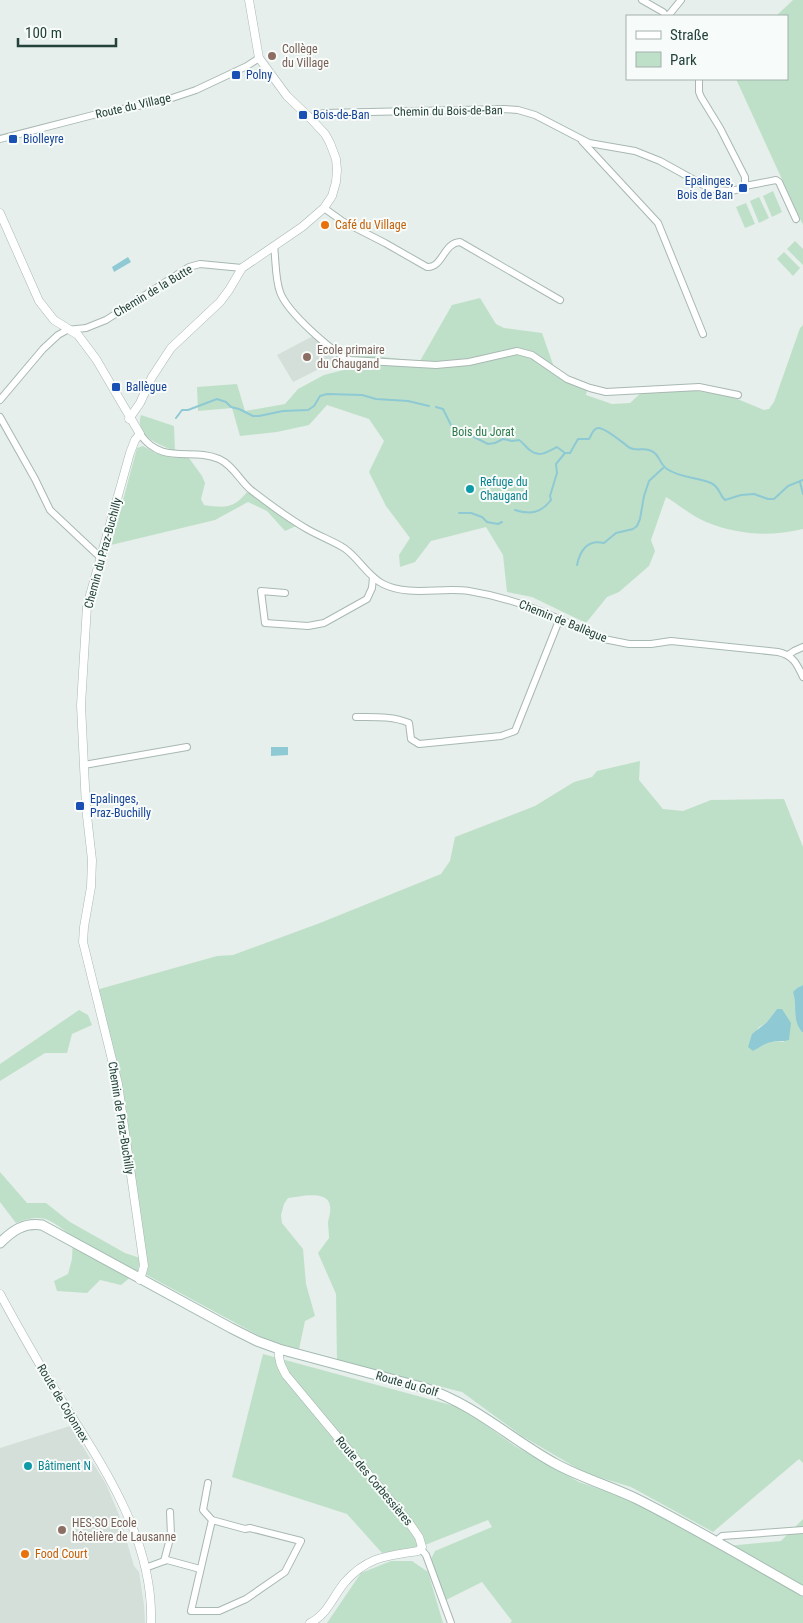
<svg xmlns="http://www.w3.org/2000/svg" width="803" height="1623" viewBox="0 0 803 1623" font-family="'Roboto Condensed',sans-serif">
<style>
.built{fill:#d4dfda}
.green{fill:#bfe0c8;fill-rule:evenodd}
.water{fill:#8ec9d4}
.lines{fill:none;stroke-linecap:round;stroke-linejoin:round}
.stream{stroke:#8ec9d4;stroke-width:2}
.minor-casing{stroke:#a8b8b2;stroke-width:8}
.tertiary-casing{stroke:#a8b8b2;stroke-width:9}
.secondary-casing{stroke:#a4bbb3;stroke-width:11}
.minor{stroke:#fff;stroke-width:6}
.tertiary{stroke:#fff;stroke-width:8}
.secondary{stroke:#fff;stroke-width:9}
.education-dot{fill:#8d6e63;stroke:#f7fbf9;stroke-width:2}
.transit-dot{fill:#1a4fb4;stroke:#f7fbf9;stroke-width:2}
.food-dot{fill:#e8710a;stroke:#f7fbf9;stroke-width:2}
.culture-dot{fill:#0f9aa8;stroke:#f7fbf9;stroke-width:2}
.labels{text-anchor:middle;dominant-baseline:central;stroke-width:4;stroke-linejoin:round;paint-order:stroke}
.education-label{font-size:12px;fill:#785e54;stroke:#f7fbf9;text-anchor:start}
.transit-label{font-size:12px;fill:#164399;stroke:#f7fbf9;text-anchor:start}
.street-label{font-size:12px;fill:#24423a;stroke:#f7fbf9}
.food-label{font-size:12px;fill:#c56008;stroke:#f7fbf9;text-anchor:start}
.park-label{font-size:12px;fill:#2d7a4b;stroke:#f7fbf9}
.culture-label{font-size:12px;fill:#0d838f;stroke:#f7fbf9;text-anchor:start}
</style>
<rect width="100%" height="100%" fill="#e6efeb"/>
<g class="built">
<path d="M313,336L337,360L293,382L277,355Z"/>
<path d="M70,1426L106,1484L119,1515L134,1566L139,1572L144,1605L145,1623H0V1448Z"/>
</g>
<g class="green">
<path d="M793,0H803V225L736,79H787V16H776Z"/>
<path d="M773,191L782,212L772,217L763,196Z"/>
<path d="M759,197L769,218L759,223L750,201Z"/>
<path d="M746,203L755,224L745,228L736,207Z"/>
<path d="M795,241L803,249V265L787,249Z"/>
<path d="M784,252L800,268L793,276L777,259Z"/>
<path d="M480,298L496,324L504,328L542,333L555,370L588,385L586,395L612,404L630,403L642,392L682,390L698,391L735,398L764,410L769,409L774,402L800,328L803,325V529C769,537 739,535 706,522C692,516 679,505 666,497L651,540L655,551L649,566L619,592L607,597L586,623L532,597L507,592L503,555L486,527L431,541L415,562L400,567L399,555L410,538L386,506L369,472L384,441L369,419L327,405L309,425L277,432L240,436L232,408L198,411L197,387L237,384L245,411L285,404L298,389L324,375L351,368L356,354L420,361L452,305Z"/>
<path d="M141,415L174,426L175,451C160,445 134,436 141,415Z"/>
<path d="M143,446L155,453L189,458L202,476L205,483L201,499L204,505C225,508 233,509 247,492L296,526L285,531L267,511L248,502L215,520L111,545L137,448Z"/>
<path d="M640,761L639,780L663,809L683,811L711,800L784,799L803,847V985L797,988L794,992C797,1008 791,1019 803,1032V1463L799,1459L713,1532L631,1487L585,1473L522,1436L462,1392L337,1361L336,1294L318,1253L329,1238C329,1232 328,1227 328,1222C329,1217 331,1211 330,1206C328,1189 299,1197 288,1198L284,1204L281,1215L282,1223L303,1249L306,1284L315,1316L305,1321L299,1349L267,1340L145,1274L96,990L217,956L233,955L320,923L441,874L450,861L455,837L535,806L574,782L592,777L597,771ZM777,1009L784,1042C772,1039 763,1045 753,1051L758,1028L767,1022Z"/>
<path d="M79,1010L88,1015L92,1025L72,1034L67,1053H45L0,1081V1064Z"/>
<path d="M0,1172L27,1203H46L70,1222L125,1253L140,1258L138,1271L121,1285L100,1280L87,1293L57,1291L54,1281L68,1274L72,1259L73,1237C51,1220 44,1212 16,1223L0,1202Z"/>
<path d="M263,1354L462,1408L515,1446L579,1482L626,1498L717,1547L781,1541L803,1519V1623H510L512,1621L482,1582L446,1600L431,1559L435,1551L492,1527L488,1520L420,1547L382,1553L347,1514L232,1477Z"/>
<path d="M391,1561H412L428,1572L443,1623H327L361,1573Z"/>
</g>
<g class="water">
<path d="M128,257L131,262L114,272L112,267Z"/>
<path d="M271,747H288V755L271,756Z"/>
<path d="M803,985V1032H802C791,1018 798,1008 793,992L797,988Z"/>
<path d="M777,1009H782L791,1023L789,1040C783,1042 778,1040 772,1042C765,1043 759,1048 753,1051L748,1047L752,1034L767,1022Z"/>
</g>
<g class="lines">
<g class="stream">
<path d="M436,407L443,409L454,431L468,434L488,444L495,443L503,439L512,441L519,440C524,443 526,448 531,451C540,458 549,451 557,447L565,453H570L578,439H589C592,435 592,429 598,428C605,427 624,444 630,448C636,451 643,448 649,450C660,453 659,464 667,469C680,478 697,477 711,483C720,487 719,495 725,500L741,495L754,494L768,499H774L788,486L803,480"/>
<path d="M176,418L182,410H188L217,399L226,402L231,407L239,409L253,416H259L283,411L308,410L314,406L320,396L327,394L362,395L376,399L408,401L429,406"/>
<path d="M800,482L803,494"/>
<path d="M515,510C530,515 541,513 551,500L550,496L557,473L556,464L565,453"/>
<path d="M459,513H471L482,517L487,522L498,524L502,522"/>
<path d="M577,565C580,551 587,539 604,543L616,533L633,529L637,526L640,519L644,496L649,481L663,468"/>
</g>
<defs>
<g id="minor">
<path d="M642,0L663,12L666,16"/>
<path d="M668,16L681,0"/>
<path d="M699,79V92L701,97L720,128L745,177V186"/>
<path d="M311,119L315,115L325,113L504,109L518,110L535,115L589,143L635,151L660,161L707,187L717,190L731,191L740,189L745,186L776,180L779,182L796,219"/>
<path d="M0,139L97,114L163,101L196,90L247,66L259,58"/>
<path d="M582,141L658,223L703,334"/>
<path d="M324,208L342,221L385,243L427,267C443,268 443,243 460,242L560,300"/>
<path d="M274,246C276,261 275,278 280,292C287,312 331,351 350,360L436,365L469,362L517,351L532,355L567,379L590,388L606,392L699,387L738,395"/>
<path d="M0,400L43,349L58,335L67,330L86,328L106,320L189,267L200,264L242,268"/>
<path d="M0,417L35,479L50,510L100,557"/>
<path d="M140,434C162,466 192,447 219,459C233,465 240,481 251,490C269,504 288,518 307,529C319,536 333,541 344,548C359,558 367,576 383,584C409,597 441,587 469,591C519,599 558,618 604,639L629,644H651L671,641L778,652C793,655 797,664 803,677"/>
<path d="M285,593L261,591L265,623L308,626L324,623L367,599L372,588L373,577"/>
<path d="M788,655L794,651L803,647"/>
<path d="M356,717C374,717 393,716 409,723L411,739L419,744L501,736L515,731L560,618"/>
<path d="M84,765L187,747"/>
<path d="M208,1483L203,1510L212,1520L191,1611H219L246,1599L285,1572L301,1541L250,1528L245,1529L212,1520"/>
<path d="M715,1542L722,1536L803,1530"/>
<path d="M421,1549L426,1555L451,1623"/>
<path d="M164,1561L171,1535L170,1512"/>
<path d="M145,1568L167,1560L200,1569"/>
</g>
<g id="tertiary">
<path d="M0,213L39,301L54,320L78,335L96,359L140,434L135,440L130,453L87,606L81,705L86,807L92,860L91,887L84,927L83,942L118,1084L144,1266L140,1280"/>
<path d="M129,419L140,403L152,377L171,348L220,302L229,290L242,268L302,227L324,208L332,196L336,182L337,170L336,159L330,143L325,134L311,119L287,96L259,58L249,0"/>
<path d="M0,1294C18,1327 37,1361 57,1393C100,1462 154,1537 151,1623"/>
<path d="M279,1349C278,1360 281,1366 286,1375L410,1524L419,1537L422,1547L418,1551C388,1556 368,1556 345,1582C333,1596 328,1614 310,1623"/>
</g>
<path id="secondary" d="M0,1243C12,1231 24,1222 42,1225L231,1328L257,1341L279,1349L425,1388C474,1404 512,1440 556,1464C582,1478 610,1486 637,1499C693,1527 748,1560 803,1591"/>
</defs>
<use href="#minor" class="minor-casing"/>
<use href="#tertiary" class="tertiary-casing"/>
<use href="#secondary" class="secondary-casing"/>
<use href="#minor" class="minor"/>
<use href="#tertiary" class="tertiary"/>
<use href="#secondary" class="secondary"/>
</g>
<g class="education-dot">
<circle cx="272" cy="56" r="5"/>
<circle cx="307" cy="357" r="5"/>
<circle cx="62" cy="1530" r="5"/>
</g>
<g class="transit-dot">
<rect x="231" y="70" width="10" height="10" rx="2.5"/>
<rect x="298" y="110" width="10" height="10" rx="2.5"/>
<rect x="8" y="134" width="10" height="10" rx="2.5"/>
<rect x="738" y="183" width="10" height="10" rx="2.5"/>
<rect x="111" y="382" width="10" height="10" rx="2.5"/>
<rect x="75" y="801" width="10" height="10" rx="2.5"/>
</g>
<g class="food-dot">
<circle cx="325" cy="225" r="5"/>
<circle cx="25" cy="1554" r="5"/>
</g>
<g class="culture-dot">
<circle cx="470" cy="489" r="5"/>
<circle cx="28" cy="1466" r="5"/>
</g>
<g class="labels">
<g class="education-label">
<text x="282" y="49">Collège<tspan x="282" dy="14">du Village</tspan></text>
<text x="317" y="350">Ecole primaire<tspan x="317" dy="14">du Chaugand</tspan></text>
<text x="72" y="1523">HES-SO Ecole<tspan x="72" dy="14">hôtelière de Lausanne</tspan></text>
</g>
<g class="transit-label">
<text x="246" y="75">Polny</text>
<text x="313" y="115">Bois-de-Ban</text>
<text x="23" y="139">Biolleyre</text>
<text x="733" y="181" text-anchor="end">Epalinges,<tspan x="733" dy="14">Bois de Ban</tspan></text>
<text x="126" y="387">Ballègue</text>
<text x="90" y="799">Epalinges,<tspan x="90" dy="14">Praz-Buchilly</tspan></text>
</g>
<g class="street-label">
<text transform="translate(133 106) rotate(-13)">Route du Village</text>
<text transform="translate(448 111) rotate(-1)">Chemin du Bois-de-Ban</text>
<text transform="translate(153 291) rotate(-31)">Chemin de la Butte</text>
<text transform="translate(103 553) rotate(-75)">Chemin du Praz-Buchilly</text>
<text transform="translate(563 621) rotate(22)">Chemin de Ballègue</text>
<text transform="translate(121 1118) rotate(81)">Chemin de Praz-Buchilly</text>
<text transform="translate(407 1384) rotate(16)">Route du Golf</text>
<text transform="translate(63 1403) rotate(59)">Route de Cojonnex</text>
<text transform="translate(374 1481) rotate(50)">Route des Corbessières</text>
</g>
<g class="food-label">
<text x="335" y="225">Café du Village</text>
<text x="35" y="1554">Food Court</text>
</g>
<g class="park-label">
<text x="483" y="432">Bois du Jorat</text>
</g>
<g class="culture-label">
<text x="480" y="482">Refuge du<tspan x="480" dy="14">Chaugand</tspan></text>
<text x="38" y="1466">Bâtiment N</text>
</g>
</g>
<rect x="626" y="15" width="162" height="65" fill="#f7fbf9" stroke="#a3b1ad"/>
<rect x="636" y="31" width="25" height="8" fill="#ffffff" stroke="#a3b1ad"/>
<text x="670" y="40" font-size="15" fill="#24423a">Straße</text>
<rect x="636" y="52" width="25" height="15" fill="#bfe0c8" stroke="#a3b1ad"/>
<text x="670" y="65" font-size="15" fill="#24423a">Park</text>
<path d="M18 38v8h98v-8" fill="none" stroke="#24423a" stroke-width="2.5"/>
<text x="25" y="38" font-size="15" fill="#24423a" stroke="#f7fbf9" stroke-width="4" paint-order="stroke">100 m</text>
</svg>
